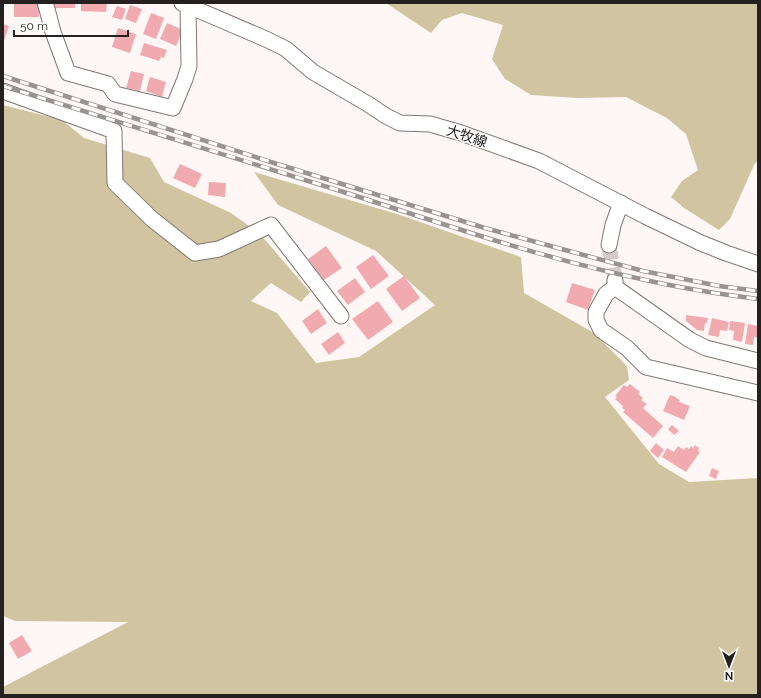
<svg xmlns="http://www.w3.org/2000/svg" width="761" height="698" viewBox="0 0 761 698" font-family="Raleway,'Noto Sans JP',sans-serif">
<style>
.green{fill:#d1c4a0}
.building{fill:#f1aab0}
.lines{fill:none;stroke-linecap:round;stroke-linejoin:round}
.minor-tunnel{stroke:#d3ccca;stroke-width:15;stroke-dasharray:15 8;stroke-linecap:butt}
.minor-casing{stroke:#7f7875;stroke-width:17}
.minor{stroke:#fff;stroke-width:15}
.rail-casing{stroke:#999391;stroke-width:4.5}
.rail{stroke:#fff;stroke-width:3;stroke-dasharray:9;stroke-linecap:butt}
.labels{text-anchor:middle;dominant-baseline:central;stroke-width:3;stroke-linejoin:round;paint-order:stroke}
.street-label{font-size:14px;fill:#242120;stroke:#fff}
</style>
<rect width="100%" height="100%" fill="#fff7f5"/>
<g class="green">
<path d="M386,3H758V160L754,165L730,219L719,230L684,208L671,197L682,181L698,170L686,134L667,118L626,97L577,98L531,95L505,79L492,59L503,25L462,13L442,20L431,33Z"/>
<path d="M3,105L62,120L84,138L150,158L164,182L231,213L260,234L310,292L301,302L271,283L251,301L277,313L316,363L359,357L435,305L376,251L278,205L254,172L397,214L521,257L524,293L594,333L627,366L629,380L605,397L659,464L689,482L758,478V695H3V687L128,622L15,621L3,616Z"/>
</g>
<g class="building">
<rect x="14" y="3" width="25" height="14"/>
<rect x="54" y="3" width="21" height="5"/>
<path d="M81,3H107L106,12L81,11Z"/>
<path d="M130,5L142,9L136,23L125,19Z"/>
<path d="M117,6L126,9L122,20L112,17Z"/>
<path d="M151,13L164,18L156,39L143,34Z"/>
<path d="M167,23L183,30L176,46L160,39Z"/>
<path d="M3,24L9,26L3,44Z"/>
<path d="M118,28L136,34L130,53L112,47Z"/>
<path d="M144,43L167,50L164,58L161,57L159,61L140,55Z"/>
<path d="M131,71L144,74L140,91L126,88Z"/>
<path d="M150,77L166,82L162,97L146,91Z"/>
<path d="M180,164L202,174L195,188L173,178Z"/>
<path d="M209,182L226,183L225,197L208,195Z"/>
<path d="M326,246L342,268L324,280L308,259Z"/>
<path d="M373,255L389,276L371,289L356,267Z"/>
<path d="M404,276L420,298L402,311L386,289Z"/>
<path d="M355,278L365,292L348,305L337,291Z"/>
<path d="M572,283L595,290L588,310L566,302Z"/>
<path d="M378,301L393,322L368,340L352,319Z"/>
<path d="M318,309L327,323L311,334L302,321Z"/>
<path d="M686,315L708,318L707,323H705L704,331L697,330L686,321Z"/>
<path d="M712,318L729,322L727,331L720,330L719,337L708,335Z"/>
<path d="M730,321L745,323L742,342L733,340L734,331L729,330Z"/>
<path d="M748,324L758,326V338L754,337L753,345L745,344Z"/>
<path d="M338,332L345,343L329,355L321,344Z"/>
<path d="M630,384L640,392L638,394L643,398L641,400L647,404L643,408L663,426L653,438L623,412L625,410L622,408L623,406L615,399L617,397L615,396L624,385L627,387Z"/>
<path d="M670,395L676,397V398L680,400L679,402L690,406L684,420L663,411Z"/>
<path d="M672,425L679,431L674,435L668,429Z"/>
<path d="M656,443L664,450L658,458L650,451Z"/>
<path d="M695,445L699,448L698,451L700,452L686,472L662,457L667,448L674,452L678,446L684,450L686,447L689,449L691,446L693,448Z"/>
<path d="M712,468L719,471L716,479L709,476Z"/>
<path d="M22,635L32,651L18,659L9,643Z"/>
</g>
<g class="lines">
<path class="minor-tunnel" d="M609,245L615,280"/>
<defs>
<g id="minor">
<path d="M45,3L47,9L53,32L68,73L108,84L115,94L173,108L185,79L189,66L188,6"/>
<path d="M182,3L268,40L286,49L313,72L368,104L386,116L400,123L430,124L461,133L539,161L645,216L701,243L726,253L758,264"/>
<path d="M3,91L114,131L115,183L152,219L195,253L219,249L271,225L341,316"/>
<path d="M609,245L613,225L621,203"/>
<path d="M615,280V287L690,340L706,348L758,361"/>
<path d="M615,287L606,294L596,312V320L601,330L627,348L646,367L758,393"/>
</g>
</defs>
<use href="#minor" class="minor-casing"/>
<use href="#minor" class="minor"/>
<defs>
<g id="rail">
<path d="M3,76L274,163L485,228L569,251L643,271L719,286L758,291"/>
<path d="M3,86C118,122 234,157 350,194C446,225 542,258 641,279C680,288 719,294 758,299"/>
</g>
</defs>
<use href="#rail" class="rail-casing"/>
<use href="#rail" class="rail"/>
</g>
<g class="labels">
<g class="street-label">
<text transform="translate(467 136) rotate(18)">大牧線</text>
</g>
</g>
<rect width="761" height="698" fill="none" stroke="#242120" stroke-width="8"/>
<g transform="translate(729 666) rotate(180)" stroke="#ffffff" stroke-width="3" paint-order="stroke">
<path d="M0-3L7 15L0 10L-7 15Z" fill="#242120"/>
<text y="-6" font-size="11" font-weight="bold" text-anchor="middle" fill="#242120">N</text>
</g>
<path d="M14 30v6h114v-6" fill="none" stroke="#242120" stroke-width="2"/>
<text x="20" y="30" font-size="12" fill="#242120" stroke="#ffffff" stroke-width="3" paint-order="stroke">50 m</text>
</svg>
